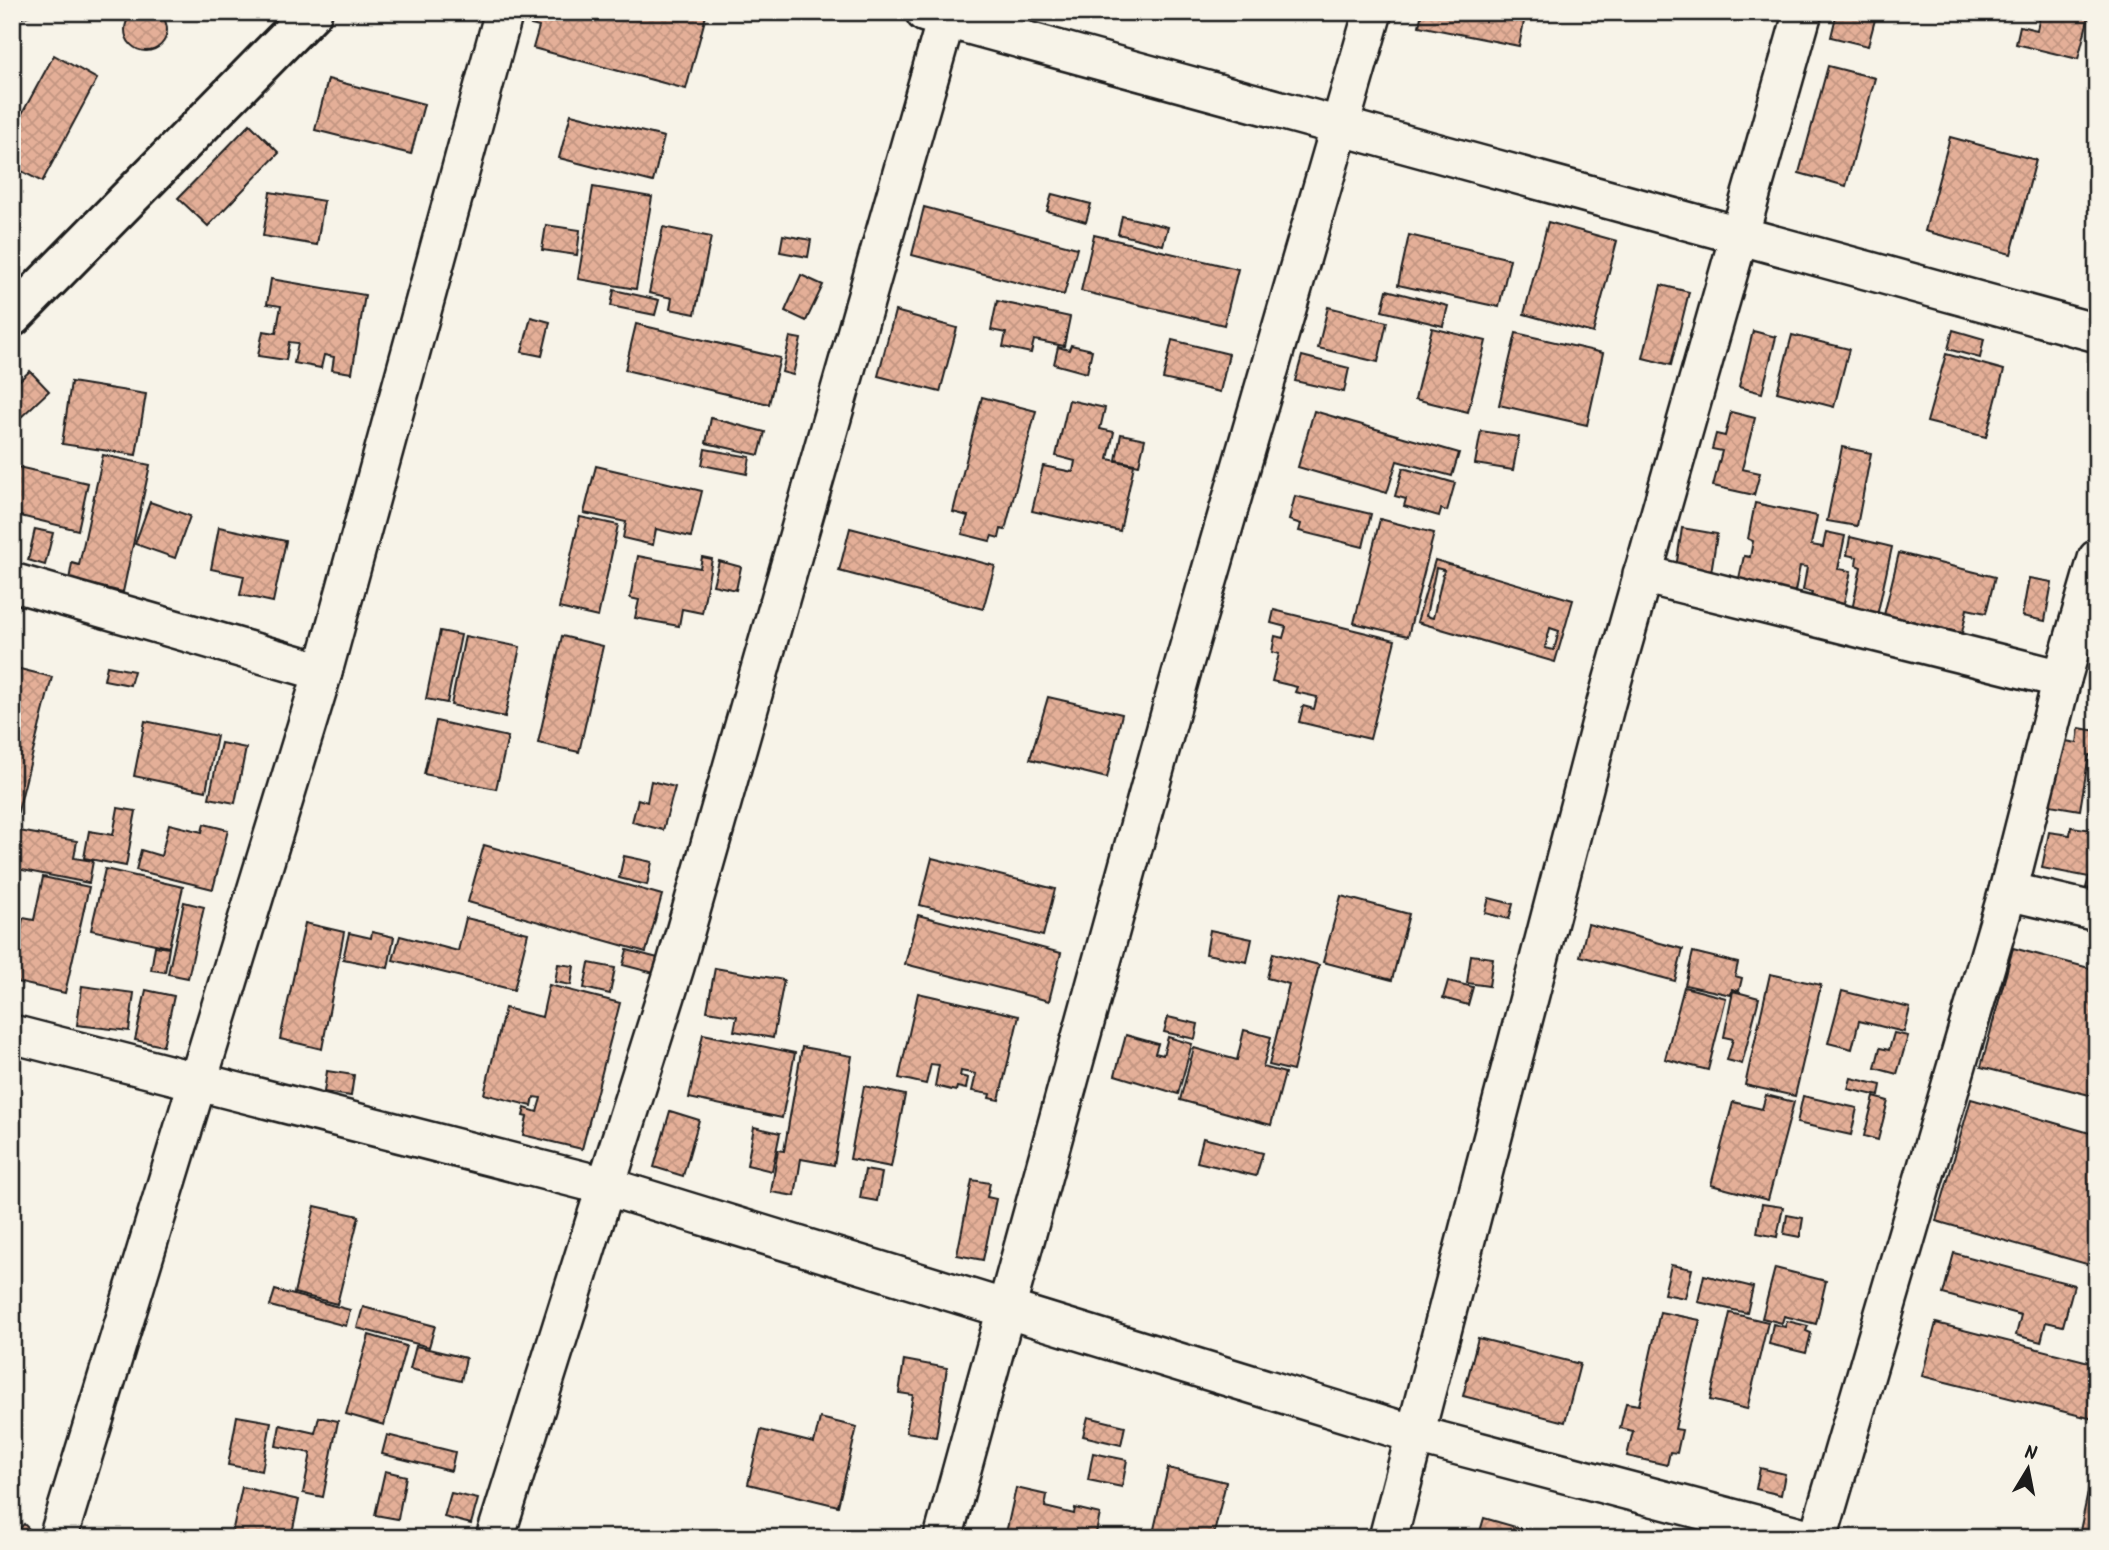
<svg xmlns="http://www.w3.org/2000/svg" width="2109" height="1550" viewBox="0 0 2109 1550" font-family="Kalam,sans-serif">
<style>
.building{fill:url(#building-cross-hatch);stroke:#1c1c1c;stroke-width:2;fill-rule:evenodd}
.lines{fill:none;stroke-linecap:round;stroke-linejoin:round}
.street-casing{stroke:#1c1c1c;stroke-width:42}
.secondary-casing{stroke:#1c1c1c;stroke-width:44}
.street{stroke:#f7f3e8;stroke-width:37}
.secondary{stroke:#f7f3e8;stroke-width:38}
</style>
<defs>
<pattern id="building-cross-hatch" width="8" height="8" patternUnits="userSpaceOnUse" patternTransform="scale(1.75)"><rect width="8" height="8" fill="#e4af98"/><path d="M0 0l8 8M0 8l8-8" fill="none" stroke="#c39682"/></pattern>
</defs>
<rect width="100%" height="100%" fill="#f7f3e8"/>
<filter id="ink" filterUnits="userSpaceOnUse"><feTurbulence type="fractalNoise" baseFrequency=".0143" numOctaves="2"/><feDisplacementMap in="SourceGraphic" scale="14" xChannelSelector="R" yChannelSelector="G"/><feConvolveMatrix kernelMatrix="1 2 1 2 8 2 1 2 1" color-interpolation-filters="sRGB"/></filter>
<g filter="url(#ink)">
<g class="building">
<circle cx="146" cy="30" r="21"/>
<path d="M12,12H39L22,18Z"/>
<path d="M535,12H707L686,89L533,48L539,27L531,25Z"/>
<path d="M1422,12H1526L1519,46L1419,26Z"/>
<path d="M1837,12H1877L1868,46L1831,37Z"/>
<path d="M2041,12H2090L2078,59L2016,44L2020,26L2037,30Z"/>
<path d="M54,55L97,79L42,182L12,166V132Z"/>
<path d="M1828,66L1875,78L1846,186L1799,173Z"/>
<path d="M328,79L424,104L411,154L315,130Z"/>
<path d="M571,114L664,137L653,182L559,158Z"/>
<path d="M250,124L279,153L208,226L178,198Z"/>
<path d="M1950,137L2036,160L2011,254L1925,231Z"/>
<path d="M593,187L652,197L636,289L578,279Z"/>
<path d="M270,192L324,201L317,245L263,236Z"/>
<path d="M1052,194L1091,204L1086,222L1047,211Z"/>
<path d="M924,207L1077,248L1064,295L912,255Z"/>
<path d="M1122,216L1168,227L1163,245L1118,234Z"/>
<path d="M1548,222L1617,241L1593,333L1524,314Z"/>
<path d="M546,225L580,230L577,255L542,250Z"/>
<path d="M663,227L711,237L695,314L670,309L672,298L649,293Z"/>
<path d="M783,235L811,240L808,257L780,252Z"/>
<path d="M1094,235L1238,269L1224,325L1081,291Z"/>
<path d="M1409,235L1510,259L1499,307L1398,285Z"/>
<path d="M801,275L823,285L806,321L785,311Z"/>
<path d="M271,279L365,295L352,373L332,370L334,357L324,355L321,368L294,363L298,343L289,342L286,360L258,356L263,331L276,333L281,306L267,304Z"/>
<path d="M1661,285L1689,292L1671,365L1643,358Z"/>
<path d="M614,290L659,300L655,315L611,306Z"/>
<path d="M1387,290L1448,306L1443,326L1382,311Z"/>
<path d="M997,301L1070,317L1064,346L1034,340L1031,353L1003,347L1006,333L991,330Z"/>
<path d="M1328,307L1387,322L1378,362L1318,348Z"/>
<path d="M895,311L957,328L940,392L878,376Z"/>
<path d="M531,317L550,322L542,356L522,352Z"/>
<path d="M636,324L780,358L769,404L625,370Z"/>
<path d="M1432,328L1486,341L1468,412L1415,399Z"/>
<path d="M1953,330L1984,339L1980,358L1948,349Z"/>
<path d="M1753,331L1776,337L1762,393L1739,387Z"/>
<path d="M1516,333L1603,353L1587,425L1499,405Z"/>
<path d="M1792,335L1849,349L1834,407L1777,392Z"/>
<path d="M790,337L801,339L793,375L782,372Z"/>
<path d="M1172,340L1229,354L1220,392L1163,379Z"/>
<path d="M1071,345L1092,350L1087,373L1054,364L1058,347L1069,350Z"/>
<path d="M1946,354L2004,370L1986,437L1927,422Z"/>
<path d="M1302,356L1349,368L1344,392L1295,381Z"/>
<path d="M30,371L49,391L19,419L12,411V387Z"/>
<path d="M71,382L146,394L136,455L62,444Z"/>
<path d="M982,397L1036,411L1005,530L1001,529L999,538L992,536L990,541L962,534L968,516L953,512Z"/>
<path d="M1069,400L1105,408L1100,429L1114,432L1108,459L1134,465L1120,531L1032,511L1043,466L1073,472L1075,461L1056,456Z"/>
<path d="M1314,411L1459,453L1452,476L1397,461L1387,493L1298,467Z"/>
<path d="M1731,412L1755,418L1742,469L1760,473L1754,495L1713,486L1722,451L1712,449L1716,434L1725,436Z"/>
<path d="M711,418L765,432L759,455L706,443Z"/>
<path d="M1481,431L1519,437L1513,470L1475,464Z"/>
<path d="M1121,434L1145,439L1139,465L1116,460Z"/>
<path d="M1842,447L1871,453L1857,526L1827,521Z"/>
<path d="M705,449L750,457L747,474L702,465Z"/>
<path d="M103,455L150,465L123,592L69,580L72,563L79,565Z"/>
<path d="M596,466L702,491L691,537L656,529L653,545L623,538L626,522L584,513Z"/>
<path d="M18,467L88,483L78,530L12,514V490Z"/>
<path d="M1403,468L1455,483L1447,511L1441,509L1439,516L1404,506L1406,499L1395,496Z"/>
<path d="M1295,496L1371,514L1363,547L1299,531L1301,524L1289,520Z"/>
<path d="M150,502L190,516L175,558L135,544Z"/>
<path d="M1755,503L1817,516L1811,545L1823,547L1826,532L1845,536L1838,569L1851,571L1842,612L1809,605L1812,592L1803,590L1807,567L1800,566L1795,591L1801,592L1799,605L1738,583L1744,556L1750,557L1753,541L1748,539Z"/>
<path d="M580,517L618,525L598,617L559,608Z"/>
<path d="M1380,519L1434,533L1408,636L1354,623Z"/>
<path d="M219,527L286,541L273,602L240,595L244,576L211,569Z"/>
<path d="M850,528L995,566L983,609L839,571Z"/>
<path d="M1682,528L1717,534L1711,573L1676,568Z"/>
<path d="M35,529L53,533L45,565L28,560Z"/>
<path d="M1850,537L1892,547L1877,616L1852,610L1861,567L1856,565L1857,557L1847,555Z"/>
<path d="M1899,553L1995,577L1986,613L1967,609L1962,633L1884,615Z"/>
<path d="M638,556L700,568L702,557L712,559L702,613L682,609L679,626L635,618L639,600L630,598Z"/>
<path d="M1435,560L1573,600L1555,662L1417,622ZM1436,568L1444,570L1433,618L1426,616ZM1550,628L1559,631L1554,650L1545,648Z"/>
<path d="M719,561L741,567L736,590L713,585Z"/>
<path d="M2029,578L2052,582L2045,621L2022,616Z"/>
<path d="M1274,610L1395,640L1370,739L1299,722L1303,706L1314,709L1317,697L1295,692L1297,687L1272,681L1279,654L1272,652L1275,636L1283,638L1286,627L1271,623Z"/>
<path d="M440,631L461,635L447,703L426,699Z"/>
<path d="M465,636L520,647L505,717L451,705Z"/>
<path d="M562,636L603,646L579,752L538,743Z"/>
<path d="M107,666L134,671L130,685L104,680Z"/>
<path d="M12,667L52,677L15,823L12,822Z"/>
<path d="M1048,697L1122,714L1107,778L1030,759Z"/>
<path d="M145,721L217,736L206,791L134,776Z"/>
<path d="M436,721L508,737L496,789L424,774Z"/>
<path d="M2079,728L2097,731V756L2089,755L2080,810L2050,805L2060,740L2077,743Z"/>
<path d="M221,743L246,748L235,803L209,798Z"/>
<path d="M2097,764V803L2091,802Z"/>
<path d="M651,781L675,787L663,830L632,822L638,799L647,802Z"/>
<path d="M118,808L136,811L126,866L84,858L89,831L113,835Z"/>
<path d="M2096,810H2097V890L2086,888L2089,877L2042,868L2049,832L2070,835L2071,827L2092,830Z"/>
<path d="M169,824L202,832L204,824L228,830L213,889L136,870L141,850L161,856Z"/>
<path d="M19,831L77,841L74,858L93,861L89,883L12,868Z"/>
<path d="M484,845L662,895L646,952L468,902Z"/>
<path d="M624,856L652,862L647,885L619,878Z"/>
<path d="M932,858L1055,889L1043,936L920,905Z"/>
<path d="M105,869L183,887L169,947L91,930Z"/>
<path d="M43,877L89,887L65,993L12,981L23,918L34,920Z"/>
<path d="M1341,896L1409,914L1392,980L1323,962Z"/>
<path d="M1489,898L1513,904L1509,919L1485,913Z"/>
<path d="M184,902L204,907L188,978L168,974Z"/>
<path d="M918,915L1061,953L1049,1001L905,964Z"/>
<path d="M466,918L528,933L514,990L393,960L400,936L458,951Z"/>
<path d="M305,923L344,932L322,1049L280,1039Z"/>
<path d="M1588,924L1683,949L1675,981L1580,956Z"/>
<path d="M1210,930L1252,939L1247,962L1206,954Z"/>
<path d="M372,932L394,937L388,968L343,959L349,933L371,938Z"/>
<path d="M155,946L169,948L165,972L151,970Z"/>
<path d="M2013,948L2097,970V1097L1981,1067Z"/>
<path d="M627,950L658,958L654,973L623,965Z"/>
<path d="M1693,952L1738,963L1735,976L1742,978L1739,991L1732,989L1731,995L1685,985Z"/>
<path d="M1273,953L1319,965L1293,1071L1269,1065L1289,984L1267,978Z"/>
<path d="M1471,955L1493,958L1489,986L1467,983Z"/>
<path d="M589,963L615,968L610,994L584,988Z"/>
<path d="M558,964L574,966L571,985L555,982Z"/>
<path d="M715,968L784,980L773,1038L734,1031L737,1016L707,1011Z"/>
<path d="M1770,974L1821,985L1795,1096L1745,1085Z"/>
<path d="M1448,981L1473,987L1468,1005L1443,998Z"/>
<path d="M549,985L620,1003L582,1149L523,1135L527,1117L523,1116L525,1108L537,1112L541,1098L534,1097L532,1106L484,1094L505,1008L542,1017Z"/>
<path d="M82,986L134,993L129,1031L77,1025Z"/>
<path d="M1684,987L1726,998L1708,1070L1665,1059Z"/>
<path d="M146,990L174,996L163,1046L135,1040Z"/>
<path d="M1733,991L1759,998L1742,1064L1727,1060L1733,1039L1724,1037Z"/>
<path d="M1842,991L1910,1008L1904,1032L1859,1021L1852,1049L1828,1043Z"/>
<path d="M918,993L1019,1016L999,1100L989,1098L990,1094L972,1091L976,1074L961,1071L960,1076L968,1078L966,1089L957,1087L956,1091L935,1086L939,1065L931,1064L926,1084L899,1078Z"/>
<path d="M1168,1017L1198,1024L1195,1039L1164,1032Z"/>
<path d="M1244,1030L1271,1037L1263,1067L1285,1073L1271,1125L1180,1100L1194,1048L1237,1060Z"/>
<path d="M1894,1033L1908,1036L1897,1074L1875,1068L1880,1048L1889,1050Z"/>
<path d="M703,1034L795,1053L782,1118L689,1098Z"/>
<path d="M1126,1035L1158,1044L1155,1053L1163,1055L1168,1037L1192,1044L1178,1094L1115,1075Z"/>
<path d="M802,1047L852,1056L834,1165L801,1159L795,1196L771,1192L778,1150L784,1151Z"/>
<path d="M327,1071L354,1075L351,1096L324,1092Z"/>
<path d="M1851,1078L1881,1085L1879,1096L1848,1089Z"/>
<path d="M864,1086L905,1095L891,1167L850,1159Z"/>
<path d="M1766,1095L1794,1102L1768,1200L1711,1185L1733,1102L1762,1109Z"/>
<path d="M1803,1096L1857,1108L1851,1135L1797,1123Z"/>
<path d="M1874,1097L1888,1101L1878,1140L1864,1136Z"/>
<path d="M1971,1099L2097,1135V1267L1936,1221Z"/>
<path d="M670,1111L699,1120L683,1176L654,1167Z"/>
<path d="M754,1127L780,1133L772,1171L747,1165Z"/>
<path d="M1203,1138L1263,1153L1256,1176L1197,1162Z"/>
<path d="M865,1170L882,1173L877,1201L860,1198Z"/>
<path d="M972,1180L990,1183L987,1197L996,1199L983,1260L957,1255Z"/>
<path d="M1762,1204L1783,1207L1777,1237L1757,1233Z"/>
<path d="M315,1206L359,1216L337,1304L294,1293Z"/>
<path d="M1787,1215L1803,1218L1800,1237L1784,1234Z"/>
<path d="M1954,1253L2074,1285L2063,1326L2046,1322L2041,1342L2016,1335L2021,1315L1943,1294Z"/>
<path d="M1671,1265L1692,1269L1685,1298L1664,1294Z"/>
<path d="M1775,1268L1826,1281L1816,1324L1784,1316L1782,1323L1762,1318Z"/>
<path d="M1704,1275L1753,1287L1747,1313L1698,1302Z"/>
<path d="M275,1290L350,1310L346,1326L270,1306Z"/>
<path d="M363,1307L435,1326L429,1347L357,1328Z"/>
<path d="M1660,1312L1700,1320L1675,1429L1682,1430L1677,1453L1670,1452L1667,1465L1627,1456L1633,1431L1620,1428L1626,1403L1639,1405Z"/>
<path d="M1730,1313L1768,1322L1747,1409L1710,1400Z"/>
<path d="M1787,1321L1808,1326L1806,1331L1811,1333L1806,1353L1769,1344L1773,1324L1785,1327Z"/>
<path d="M1936,1323L2097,1364V1420L1922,1376Z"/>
<path d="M369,1335L406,1346L384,1425L346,1414Z"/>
<path d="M1478,1338L1580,1364L1565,1422L1463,1396Z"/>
<path d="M416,1346L466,1358L461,1381L410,1369Z"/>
<path d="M904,1360L947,1368L936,1437L906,1432L913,1395L899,1393Z"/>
<path d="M237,1416L271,1422L262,1471L228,1465Z"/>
<path d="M319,1417L338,1421L323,1497L303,1493L311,1453L276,1446L280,1425L315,1433Z"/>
<path d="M1088,1417L1125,1426L1121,1445L1083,1436Z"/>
<path d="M820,1418L857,1427L838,1506L748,1484L761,1430L814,1443Z"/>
<path d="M387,1435L455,1452L451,1471L382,1454Z"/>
<path d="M2097,1449V1534L2080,1531Z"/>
<path d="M1093,1453L1127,1460L1122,1487L1088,1480Z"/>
<path d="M1168,1468L1226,1482L1213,1538H1152Z"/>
<path d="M1760,1468L1785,1474L1781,1495L1756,1489Z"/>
<path d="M385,1471L406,1476L398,1519L375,1515Z"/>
<path d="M242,1487L299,1500L291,1538H253L232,1533Z"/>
<path d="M1016,1488L1047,1495L1045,1507L1074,1514L1075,1508L1100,1514L1095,1538H1013L1014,1535L1006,1533Z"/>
<path d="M451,1493L478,1499L471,1524L444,1517Z"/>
<path d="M1484,1518L1547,1536L1546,1538H1478Z"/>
<path d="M24,1524L36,1536L35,1538L12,1536Z"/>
</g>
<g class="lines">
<defs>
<g id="street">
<path d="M925,13L2097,333"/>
<path d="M1642,574L2062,679"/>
<path d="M12,582L323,672"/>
<path d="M2008,891L2097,912"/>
<path d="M12,1034L605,1186L1417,1435L1808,1538"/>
<path d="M58,1538L323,672L504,12"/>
<path d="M495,1538L675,967L948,12"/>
<path d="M943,1538L1181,674L1373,12"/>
<path d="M1388,1538L1606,703L1803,12"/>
<path d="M1818,1538L2008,891L2062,679L2097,559"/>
</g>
<path id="secondary" d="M12,317L312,12"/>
</defs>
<use href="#street" class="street-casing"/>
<use href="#secondary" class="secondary-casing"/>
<use href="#street" class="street"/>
<use href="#secondary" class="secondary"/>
</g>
</g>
<rect width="2109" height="1550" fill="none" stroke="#f7f3e8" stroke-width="42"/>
<rect x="21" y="21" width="2067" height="1508" fill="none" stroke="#1c1c1c" stroke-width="2.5" filter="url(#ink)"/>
<g transform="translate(2028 1469) rotate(10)" stroke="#f7f3e8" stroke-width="5" paint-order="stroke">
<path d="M0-5L12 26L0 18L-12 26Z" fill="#1c1c1c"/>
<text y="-10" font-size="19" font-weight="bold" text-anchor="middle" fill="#1c1c1c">N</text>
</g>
</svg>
